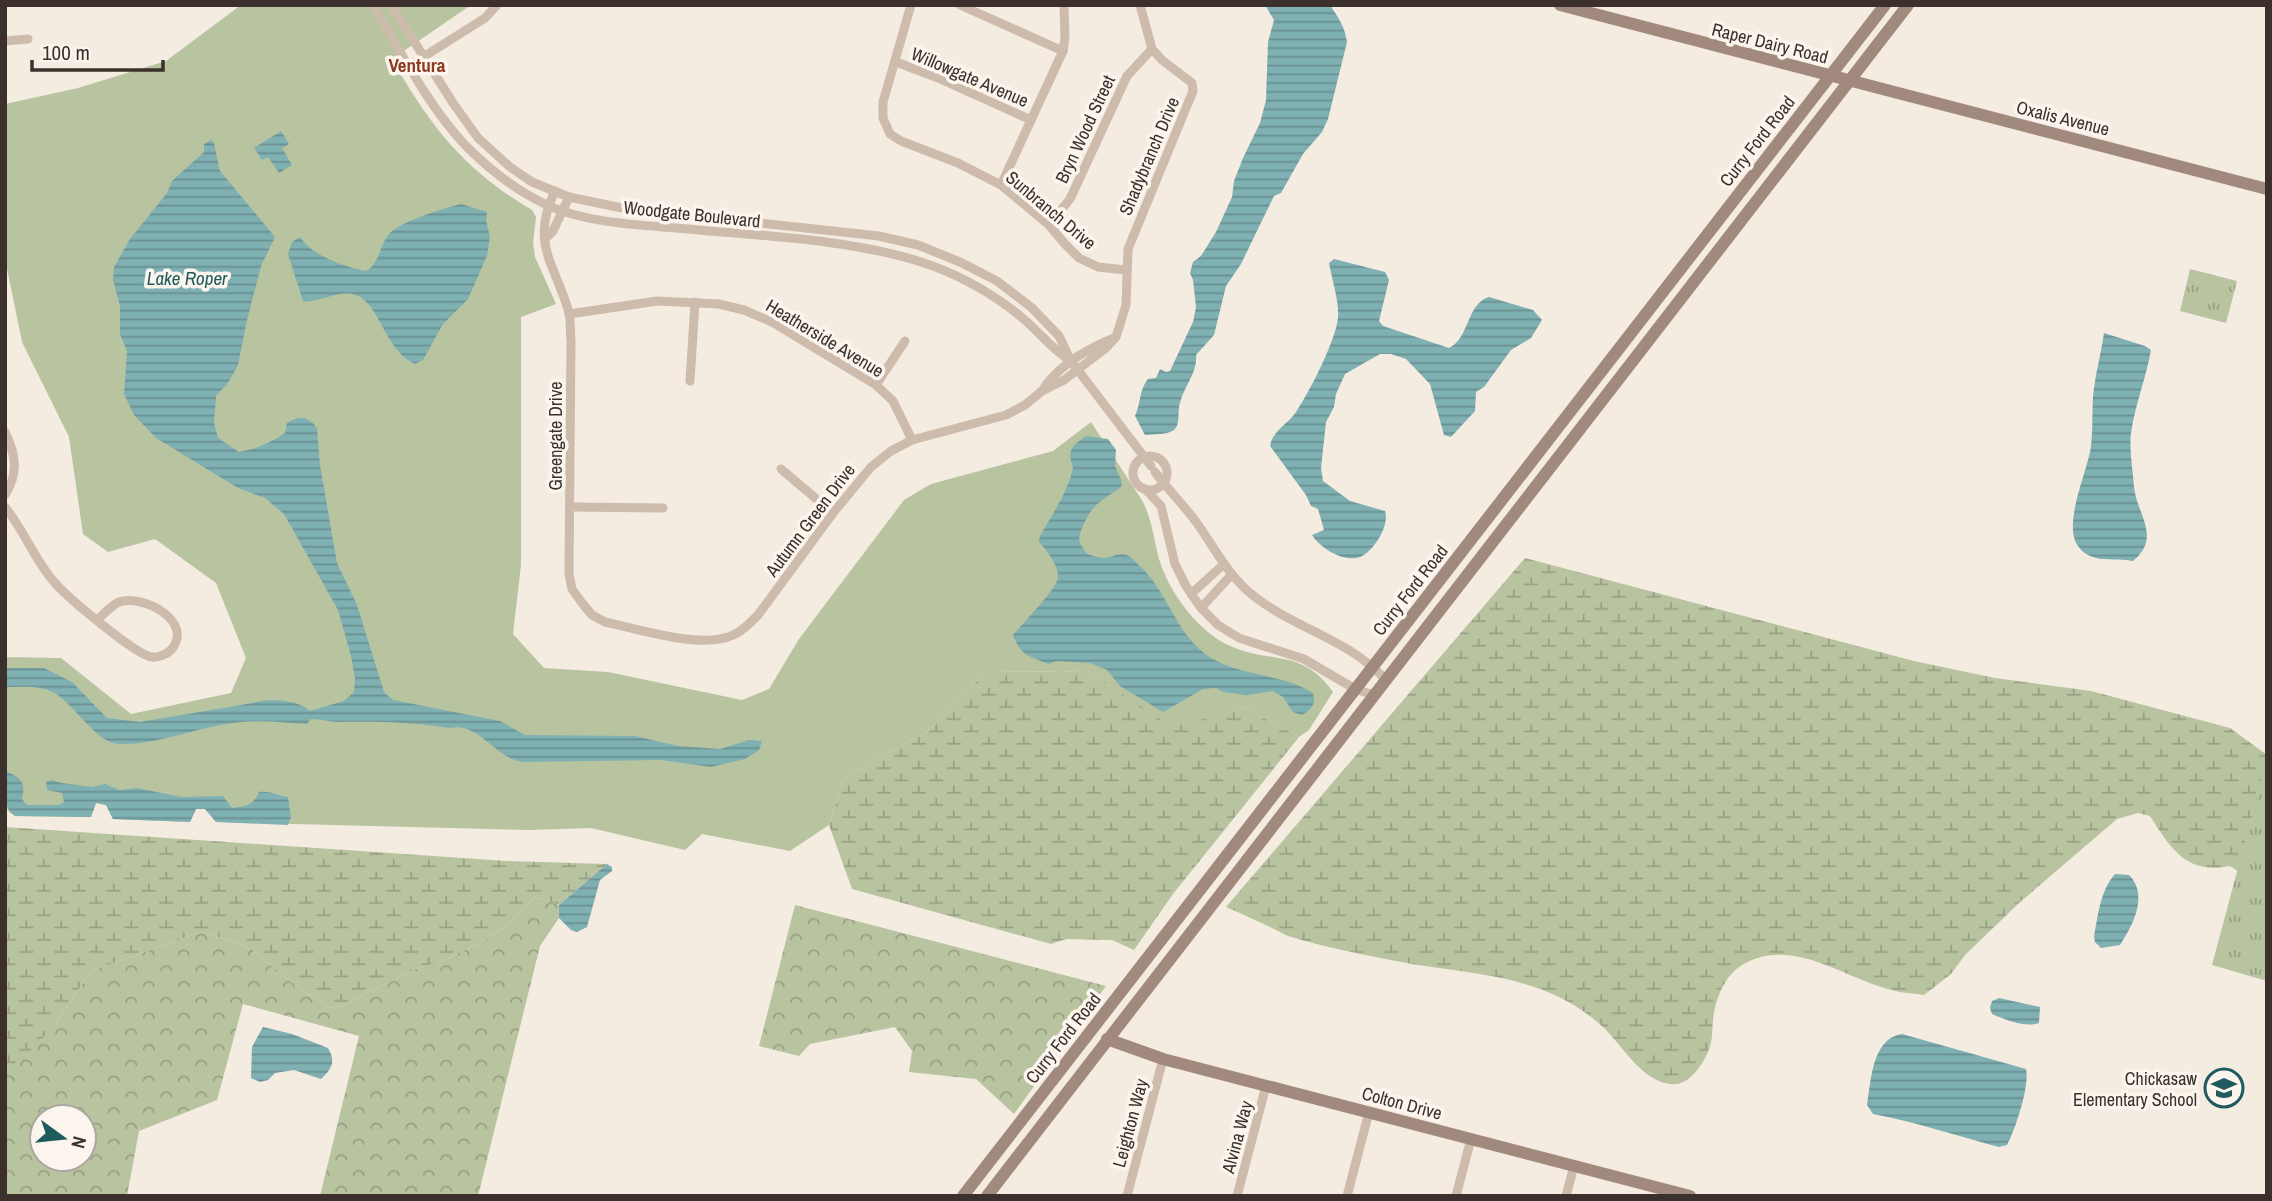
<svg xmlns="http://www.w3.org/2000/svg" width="2272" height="1201" viewBox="0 0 2272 1201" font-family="'Archivo Narrow',sans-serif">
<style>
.grass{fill:#b8c4a0}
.forest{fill:url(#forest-crowns);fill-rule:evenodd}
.wetland{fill:url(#wetland-marsh)}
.park{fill:url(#park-tufts)}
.water{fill:url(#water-rules)}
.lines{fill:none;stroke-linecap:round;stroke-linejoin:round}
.street{stroke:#cdbbac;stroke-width:9}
.secondary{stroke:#a18a7d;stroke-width:12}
.labels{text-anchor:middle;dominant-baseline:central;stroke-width:7;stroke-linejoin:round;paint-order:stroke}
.street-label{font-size:18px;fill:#3b302b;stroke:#fbf5ee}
.poi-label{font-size:18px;fill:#3b302b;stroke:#fbf5ee;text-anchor:end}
.neighbourhood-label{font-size:19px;font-weight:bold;fill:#8c3b22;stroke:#fbf5ee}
.water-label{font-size:19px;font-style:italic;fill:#1f5a5e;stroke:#fbf5ee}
</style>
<defs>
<pattern id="forest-crowns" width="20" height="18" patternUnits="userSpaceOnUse" patternTransform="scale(1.75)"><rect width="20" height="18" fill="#b8c4a0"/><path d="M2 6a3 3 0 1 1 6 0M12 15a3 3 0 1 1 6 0" fill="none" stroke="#97a083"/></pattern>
<pattern id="wetland-marsh" width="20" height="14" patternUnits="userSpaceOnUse" patternTransform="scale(1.75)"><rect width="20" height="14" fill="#b8c4a0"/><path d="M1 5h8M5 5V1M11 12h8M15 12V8" fill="none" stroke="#97a083"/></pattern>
<pattern id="park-tufts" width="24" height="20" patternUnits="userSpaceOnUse" patternTransform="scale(1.75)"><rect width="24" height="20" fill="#b8c4a0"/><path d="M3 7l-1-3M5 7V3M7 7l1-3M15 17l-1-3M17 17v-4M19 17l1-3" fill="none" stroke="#97a083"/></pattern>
<pattern id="water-rules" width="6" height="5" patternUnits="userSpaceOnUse" patternTransform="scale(1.75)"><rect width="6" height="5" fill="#7fb0b2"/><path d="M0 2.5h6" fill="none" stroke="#699091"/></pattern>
</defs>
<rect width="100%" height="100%" fill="#f4ebe1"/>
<path class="grass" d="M241,5H471L392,59C430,126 464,170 532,210L536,217L533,243L535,257L556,304L521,317V565L513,634L544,668L608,672L742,700L769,689L799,639L904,500L931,484L1053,451L1091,422L1143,502C1152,520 1154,540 1159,559C1166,582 1181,606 1198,623C1207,632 1217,640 1228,645C1270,665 1301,647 1333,692L1309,730L1299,737L1245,708L1172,728L1088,671L986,672L928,731L843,778L829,825L790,851L702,834L685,850L591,828L530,830L216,822L205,809H196L190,822L113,819L106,805L96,803L91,817L15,816L9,812L5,804V657L61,658L131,714L231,693L246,658L216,583L155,539L108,552L83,534L69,437L22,342L5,259V104L78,88L166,61Z"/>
<g class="forest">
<path d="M535,897L559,905V918L540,946L478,1196H320L359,1036L243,1004L217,1100L139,1131L127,1196H5V1071L55,1025L91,971L201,932L235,942L253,950L291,982L329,1008L344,1005L415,969L443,961L475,945L506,927ZM42,1117H84V1159H42Z"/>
<path d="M795,905L1106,986L1014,1114L976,1079L909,1072L912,1051L895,1027L810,1044L799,1056L759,1046Z"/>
</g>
<g class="wetland">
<path d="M1525,558L1914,661L1995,678L2091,691L2230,728L2267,755V767L2239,872L2230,866C2187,875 2171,849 2150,816L2138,813L2117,819L2019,903L1965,955L1951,974L1924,995C1912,993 1899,993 1888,989C1842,977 1791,936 1742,965C1724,976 1715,1000 1713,1020C1712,1028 1713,1038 1710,1046C1706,1060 1692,1082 1677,1084C1645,1087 1624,1047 1604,1028C1591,1016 1577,1006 1561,998C1511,973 1455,972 1401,962C1364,955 1324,947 1288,936C1283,934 1279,931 1274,929C1258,921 1242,914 1226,907Z"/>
<path d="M1088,671L1172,727L1245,708L1299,737L1173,894L1134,950L1112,940L1066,939L1051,944L852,889L829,825L843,778L928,731L986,672Z"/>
<path d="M5,827L507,861L607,864L559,905L535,897L506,927L475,945L443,961L415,969L344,1005L329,1008L291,982L253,950L235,942L201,932L91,971L55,1025L28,1053L5,1071Z"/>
</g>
<g class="park">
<path d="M2190,269L2237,281L2226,323L2180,311Z"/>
<path d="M2267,760V981L2212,965Z"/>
</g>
<g class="water">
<path d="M1265,5H1330C1338,17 1345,27 1347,42L1328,119L1322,132L1303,154L1281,193L1274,196L1241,264L1226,286L1214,335L1196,355C1198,372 1184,386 1180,403C1177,411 1181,424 1174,430C1167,435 1154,434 1145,435L1135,416C1141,403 1139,390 1148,379L1156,378L1160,369L1166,372L1170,371L1193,322L1196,307L1193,280L1190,273L1193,262L1201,256L1216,232L1232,197L1234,181L1243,158L1260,123L1266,100L1268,42L1274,20Z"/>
<path d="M281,131L289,144L282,148L292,165L279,173L268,157L262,160L254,148Z"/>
<path d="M211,140L214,143L220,171L275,237L261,266L247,320L238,365L228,383L216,396L214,423L218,438L239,452C257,449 270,443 285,433L287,423C300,415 308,416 317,428L320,465L337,563L357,605L384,692L393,700L500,721L525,735L635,736L678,746L720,749L749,740L762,741L759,750L745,759L711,767L661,760L524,762C495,759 479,721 450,728C414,722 375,721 339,722C329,722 321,719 311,719L307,724C286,723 263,720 242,722C201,725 161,745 120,744C96,744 75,704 53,692C39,685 21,687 5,687V668H44L72,682L107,718L140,722L253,703C267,697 299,700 310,711L344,701L354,692L355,679L351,656L338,610L284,514L265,498L238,488L156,438L134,415L124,394L127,351L120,334V306L113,280L114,267L130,239L167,193L172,181L204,152V144Z"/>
<path d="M461,204L487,212L486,220L490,237L487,256L468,299L443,324L423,360L415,364C385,351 380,304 356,295C337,289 322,303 303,301L288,254L292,242L300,237C314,257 343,266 366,271C380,263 379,246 389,234C399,222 445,208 461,204Z"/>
<path d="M1334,259L1385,272L1389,280L1379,321L1383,326L1449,348C1470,338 1466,304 1489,297L1533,310L1542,320L1531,338L1511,350L1484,387L1476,392L1475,411L1451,437L1444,435L1430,384L1406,359L1391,354H1380L1345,374L1336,394L1334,407L1326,422L1321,468L1323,481L1350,501L1385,511C1390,525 1374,551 1360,557C1344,563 1320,548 1312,535L1324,530L1318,509L1311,506L1306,495L1270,446C1273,430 1288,424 1296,412C1309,393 1337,338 1338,317C1339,300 1332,280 1329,263Z"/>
<path d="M2104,333L2145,346L2151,350C2146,378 2135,405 2131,433C2129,450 2133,471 2134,487C2137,515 2162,537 2133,561C2115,557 2091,565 2078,546C2062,524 2088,471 2091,446C2093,430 2092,413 2093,397C2095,375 2101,354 2104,333Z"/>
<path d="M1086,436L1108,439L1116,450L1115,466L1122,482L1121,487C1100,502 1092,504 1082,528C1077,542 1079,542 1087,554C1092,555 1098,558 1103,558C1112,558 1119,551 1129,556C1133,558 1137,564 1141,567C1167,592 1175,630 1204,653C1235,677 1280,672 1313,693C1316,704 1312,709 1302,715L1293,712L1283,697L1273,691L1246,695L1223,692L1216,688L1203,689L1163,712L1120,686L1107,670L1090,663L1056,661L1049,664C1029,656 1021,656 1013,635C1022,624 1058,588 1058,577C1059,566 1046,549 1039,542L1040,536C1051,516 1066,495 1072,472C1075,465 1068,459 1071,451C1073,444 1080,441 1086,436Z"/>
<path d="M5,771C21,778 26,781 22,799L27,805H59L64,802L62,793L47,790L46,782L51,780L62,783L92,787L105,784L119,790L137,788L181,797L223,796L232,808C248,806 253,805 259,792C274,791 276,796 288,797L291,817L288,825L216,822L205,809H196L190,822L113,819L106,805L96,803L91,817L15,816C1,806 5,787 5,771Z"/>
<path d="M607,864L612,867V871L600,880L587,927L577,932L571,930L559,918V905Z"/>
<path d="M2115,874L2129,875C2149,895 2133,925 2120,945L2101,948L2095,942L2094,937C2098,916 2100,891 2115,874Z"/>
<path d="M1999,998L2040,1007L2039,1023C2025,1028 2006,1020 1992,1014L1990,1008L1992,1001Z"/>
<path d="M263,1027L292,1034L328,1048C336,1062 332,1068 321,1079L294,1070L275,1073L268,1080L260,1082L251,1078L252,1047Z"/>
<path d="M1902,1034L2026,1069C2030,1086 2015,1130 2007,1145L1999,1147C1957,1136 1916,1122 1873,1114L1867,1105C1871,1081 1872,1038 1902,1034Z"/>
</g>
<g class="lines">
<g class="street">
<path d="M373,5C401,52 428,106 466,146C489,169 517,191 547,205C588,224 643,225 688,229C762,236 847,239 918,261C954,272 991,292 1020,316C1038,330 1051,349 1071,361"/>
<path d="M391,5L453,103L478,138L510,167L532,182L569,197L622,208L879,236L918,245L960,262L997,281L1031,307L1059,336L1071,361L1151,466"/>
<path d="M911,5L883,102V118L890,134L901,141L958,163L1001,185L1049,225L1064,243L1079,258L1098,267L1126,270"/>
<path d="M960,5L1063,51"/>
<path d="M5,41L28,39"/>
<path d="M896,62L938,78L1031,120"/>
<path d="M409,66L485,18L497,5"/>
<path d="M1001,185L1063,51L1065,38L1064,5"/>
<path d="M555,191C529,244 556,265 569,313C571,322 570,332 571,341L569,574L572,589L582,603L592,615L605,622C638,629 703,650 733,635C743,631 750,623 758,615L833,513L871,467L891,451L912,440L1006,415L1025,405L1042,391L1064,380L1106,348L1116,337L1126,305L1128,249L1193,91L1192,83L1162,60L1152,49L1140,5"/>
<path d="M1049,225L1070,199L1127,76L1152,49"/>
<path d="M545,239L553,231L569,197"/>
<path d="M569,314L657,301L719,304L744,310L772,322L876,385L893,401L912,440"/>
<path d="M690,381L695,302"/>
<path d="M876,385L905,341"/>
<path d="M1042,391C1058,365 1087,349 1114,338"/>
<path d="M5,432C16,455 19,473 5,495"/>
<circle cx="1150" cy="473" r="17"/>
<path d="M781,469L833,513"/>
<path d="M1155,472C1169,491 1186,507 1199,526C1217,552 1229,577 1255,597C1298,630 1348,639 1386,680"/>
<path d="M1145,489L1161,506L1175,564L1186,586L1201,608L1218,625L1239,638L1304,659L1355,689L1374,695"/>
<path d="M5,507C24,530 35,561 55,583C67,597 137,656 152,657C158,658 167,654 171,650C195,622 144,594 119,602C112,605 104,614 98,619"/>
<path d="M571,507L663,508"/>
<path d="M1191,594L1224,564"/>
<path d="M1201,608L1232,574"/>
<path d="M1127,1196L1163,1059"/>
<path d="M1237,1196L1266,1086"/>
<path d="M1347,1196L1369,1112"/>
<path d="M1456,1196L1471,1139"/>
<path d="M1566,1196L1574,1166"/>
</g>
<g class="secondary">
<path d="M1560,5L2267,189"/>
<path d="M1107,1039L1163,1059L1690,1196"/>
<path d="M963,1196L1885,5"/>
<path d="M987,1196L1908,5"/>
</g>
</g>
<defs>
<symbol id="school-ring" viewBox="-11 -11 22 22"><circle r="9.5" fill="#fbf5ee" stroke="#1f5a5e" stroke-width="1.5"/><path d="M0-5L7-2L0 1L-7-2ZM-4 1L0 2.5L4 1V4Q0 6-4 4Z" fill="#1f5a5e"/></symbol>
</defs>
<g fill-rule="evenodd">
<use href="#school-ring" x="2202" y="1066" width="44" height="44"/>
</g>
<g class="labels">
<g class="street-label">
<text transform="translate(1770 43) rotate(14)">Raper Dairy Road</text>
<text transform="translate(970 77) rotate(23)">Willowgate Avenue</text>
<text transform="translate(2063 118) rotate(14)">Oxalis Avenue</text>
<text transform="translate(1085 129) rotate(-65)">Bryn Wood Street</text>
<text transform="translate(1757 141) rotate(-52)">Curry Ford Road</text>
<text transform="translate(1149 156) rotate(-67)">Shadybranch Drive</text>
<text transform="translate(1051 210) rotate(40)">Sunbranch Drive</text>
<text transform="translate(692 214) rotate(6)">Woodgate Boulevard</text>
<text transform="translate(825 338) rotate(31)">Heatherside Avenue</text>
<text transform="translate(555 436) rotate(-90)">Greengate Drive</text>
<text transform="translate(810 520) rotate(-53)">Autumn Green Drive</text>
<text transform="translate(1410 590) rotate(-52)">Curry Ford Road</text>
<text transform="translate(1063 1038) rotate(-52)">Curry Ford Road</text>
<text transform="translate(1402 1103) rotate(15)">Colton Drive</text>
<text transform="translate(1130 1123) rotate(-75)">Leighton Way</text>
<text transform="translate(1237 1137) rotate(-75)">Alvina Way</text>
</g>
<g class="poi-label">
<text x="2197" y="1078">Chickasaw<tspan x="2197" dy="21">Elementary School</tspan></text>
</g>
<g class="neighbourhood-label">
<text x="417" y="65">Ventura</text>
</g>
<g class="water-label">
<text x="187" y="278">Lake Roper</text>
</g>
</g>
<rect width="2272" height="1201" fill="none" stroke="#3b302b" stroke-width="14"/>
<g transform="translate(63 1138) rotate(105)"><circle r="33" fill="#fbf5ee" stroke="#aea6a0" stroke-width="2"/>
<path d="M0-5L12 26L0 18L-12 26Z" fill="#1f5a5e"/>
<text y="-10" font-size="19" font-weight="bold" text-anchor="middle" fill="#3b302b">N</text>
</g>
<path d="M32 60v10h131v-10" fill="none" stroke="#3b302b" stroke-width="3.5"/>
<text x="42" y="60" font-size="21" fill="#3b302b" stroke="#fbf5ee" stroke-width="5" paint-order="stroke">100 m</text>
</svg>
